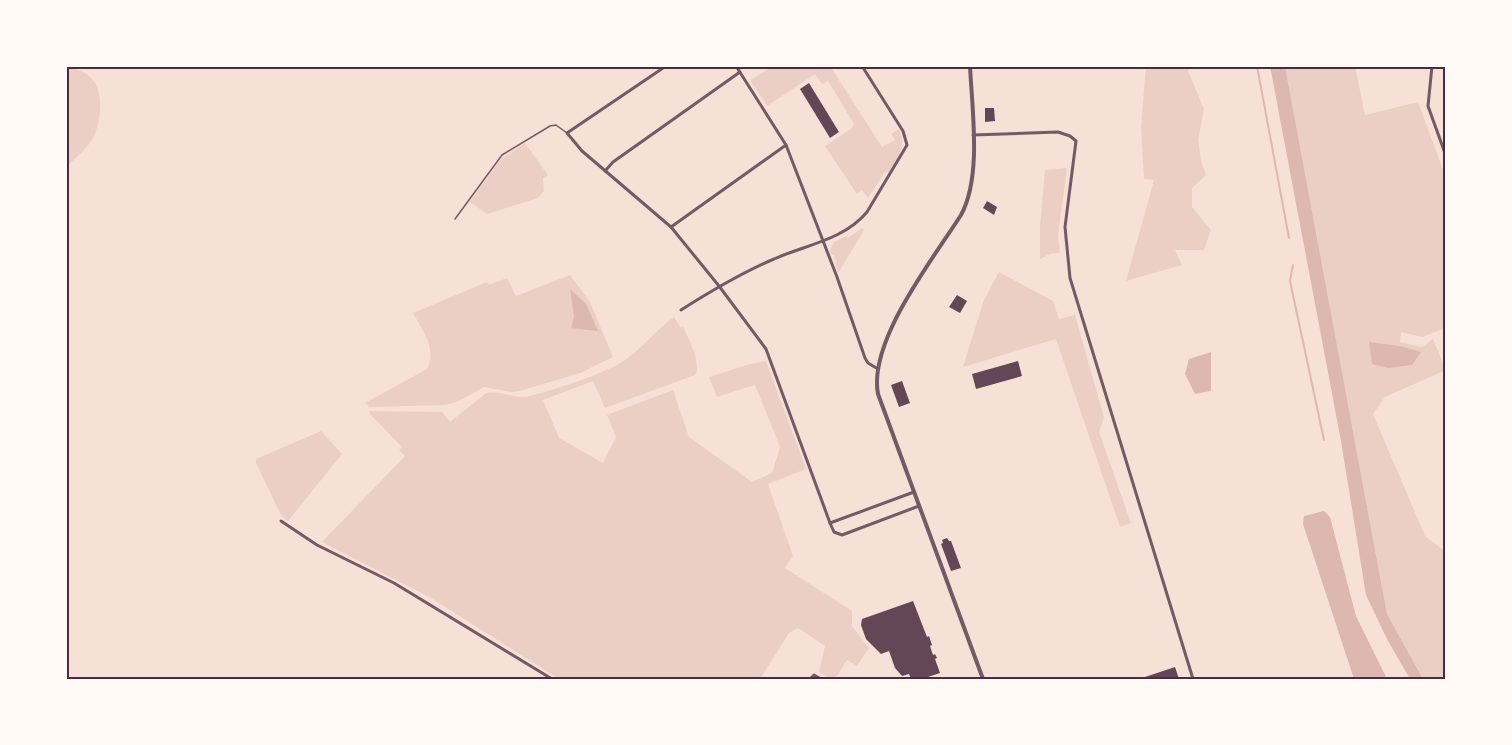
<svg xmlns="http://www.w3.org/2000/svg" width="1512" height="745" viewBox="0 0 1512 745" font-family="'Sofia Sans Condensed',sans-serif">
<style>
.green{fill:#ebcfc5}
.water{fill:#dcb8b0}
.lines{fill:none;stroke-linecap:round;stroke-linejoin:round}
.stream{stroke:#dcb8b0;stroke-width:2}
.building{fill:#644757}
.service{stroke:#755966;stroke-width:1.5}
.minor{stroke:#755966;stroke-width:3}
.tertiary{stroke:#755966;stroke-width:4}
.neatline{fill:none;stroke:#4a2c40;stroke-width:2}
</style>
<rect width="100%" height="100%" fill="#f7e1d7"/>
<g class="green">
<path d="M66,66C75,69 85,71 91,78C105,91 101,125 92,140C85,150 75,159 66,167Z"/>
<path d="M773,66H830L882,147L895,140L891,134L899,129C907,146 898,157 889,172H885L868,198L862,190L857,194L825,146L851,129L854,124L828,81L822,84L815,74L767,106L750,80Z"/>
<path d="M1146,66H1193L1188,71L1204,109L1198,140L1201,161L1206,175L1192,188V207L1211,230L1204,250H1175L1182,265L1126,281L1154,180L1144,179L1141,127Z"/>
<path d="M1285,66H1355L1365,115L1418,102L1446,178V328L1422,337L1401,332L1400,342L1422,347L1433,339L1446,370L1385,397L1373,414L1425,536L1446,552V679H1423L1387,614Z"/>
<path d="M525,143L548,175L543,178L544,191L538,198L487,214L470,202L500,160Z"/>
<path d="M1067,168L1058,235L1060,253L1050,254L1040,259V226L1045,170Z"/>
<path d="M862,228L864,230L838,273L834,255H832L830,250L834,242L847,236L848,238Z"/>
<path d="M999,272L1053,301L1059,319L1075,315L1104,417L1099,432L1131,523L1120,527L1056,339L963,367L984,300Z"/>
<path d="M570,275L590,302L613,357L580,373L520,391L511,392L484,387L459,401L446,405L369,407L365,403L427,369C437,348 423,332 413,313L487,282L489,285L507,278L516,296Z"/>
<path d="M674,317L681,328L683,326C688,338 702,363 695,375L605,408L593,381L543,400L559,438L603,463L616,437L607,415L673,390L689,437L752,482L772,473L780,447L755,385L717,397L709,377L750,364L766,361L806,469L768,484L793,556L785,568L852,611V626L869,648L857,666L847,660L835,679H829L819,672L825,646L798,628L789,633L760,679H559L431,598L322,542L405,456L399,450L402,447L370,414L369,411L442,412L450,422L486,393C498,390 513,398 526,397C553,390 606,374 628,358C644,346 657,329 674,317Z"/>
<path d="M321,431L342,454L288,521L281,515L256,463V459Z"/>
</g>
<g class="water">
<path d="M1270,66H1285L1387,614L1423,679H1410L1387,639L1366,595L1341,441Z"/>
<path d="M570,289L586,304L598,331L571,328L574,317Z"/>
<path d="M1369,342L1400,346L1421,352L1412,365L1388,368L1372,364Z"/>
<path d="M1211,352V391L1195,394L1185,374L1189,359Z"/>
<path d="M1324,511L1330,517L1356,616L1387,679H1354L1303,524L1304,516Z"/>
</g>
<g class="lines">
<g class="stream">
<path d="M1257,66L1289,238"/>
<path d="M1293,265L1290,281L1324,440"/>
</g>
</g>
<g class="building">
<path d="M809,83L839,132L830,138L800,89Z"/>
<path d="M985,108H994L995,121L985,122Z"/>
<path d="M987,201L997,207L994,215L983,208Z"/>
<path d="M957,295L967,301L960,313L949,307Z"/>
<path d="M1018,361L1022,376L976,389L972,374Z"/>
<path d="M902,381L910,403L899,407L891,385Z"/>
<path d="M947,538L949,541H951L961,568L951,571L941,544L943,543L942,540Z"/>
<path d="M913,601L927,637L929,636L932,645L930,646L933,655L935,654L937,658L935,659L940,673L922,679H911L909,674L902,676L895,668L889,651L881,654L866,639L861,625L862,619Z"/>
<path d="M1175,667L1179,679H1139Z"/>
</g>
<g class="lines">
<path class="service" d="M455,219L502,155L550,126L556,125L567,133"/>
<g class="minor">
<path d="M666,66L567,133L582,151L671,227L719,286L766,349L830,523"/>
<path d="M736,66L786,145L837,277L865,358L868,363L878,369"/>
<path d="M1432,66L1428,106L1446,156"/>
<path d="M973,135L1058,132L1070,136L1076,141L1065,227L1070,278L1193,679"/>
<path d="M605,171L613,162L740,72"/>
<path d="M671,227L786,145"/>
<path d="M681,310C711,291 741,273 774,259C805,245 844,240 867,212L907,145L903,131L862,66"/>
<path d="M914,492L830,523L834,532L842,535L919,506"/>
<path d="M281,521L317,545L394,583L552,679"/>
<path d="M810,679L814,675L821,679"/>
</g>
<path class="tertiary" d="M970,66C972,109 982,177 961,215C933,259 868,341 878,394L983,679"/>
</g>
<rect width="1512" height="745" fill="none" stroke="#fffaf5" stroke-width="135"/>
<rect x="68" y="68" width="1376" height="610" class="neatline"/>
</svg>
